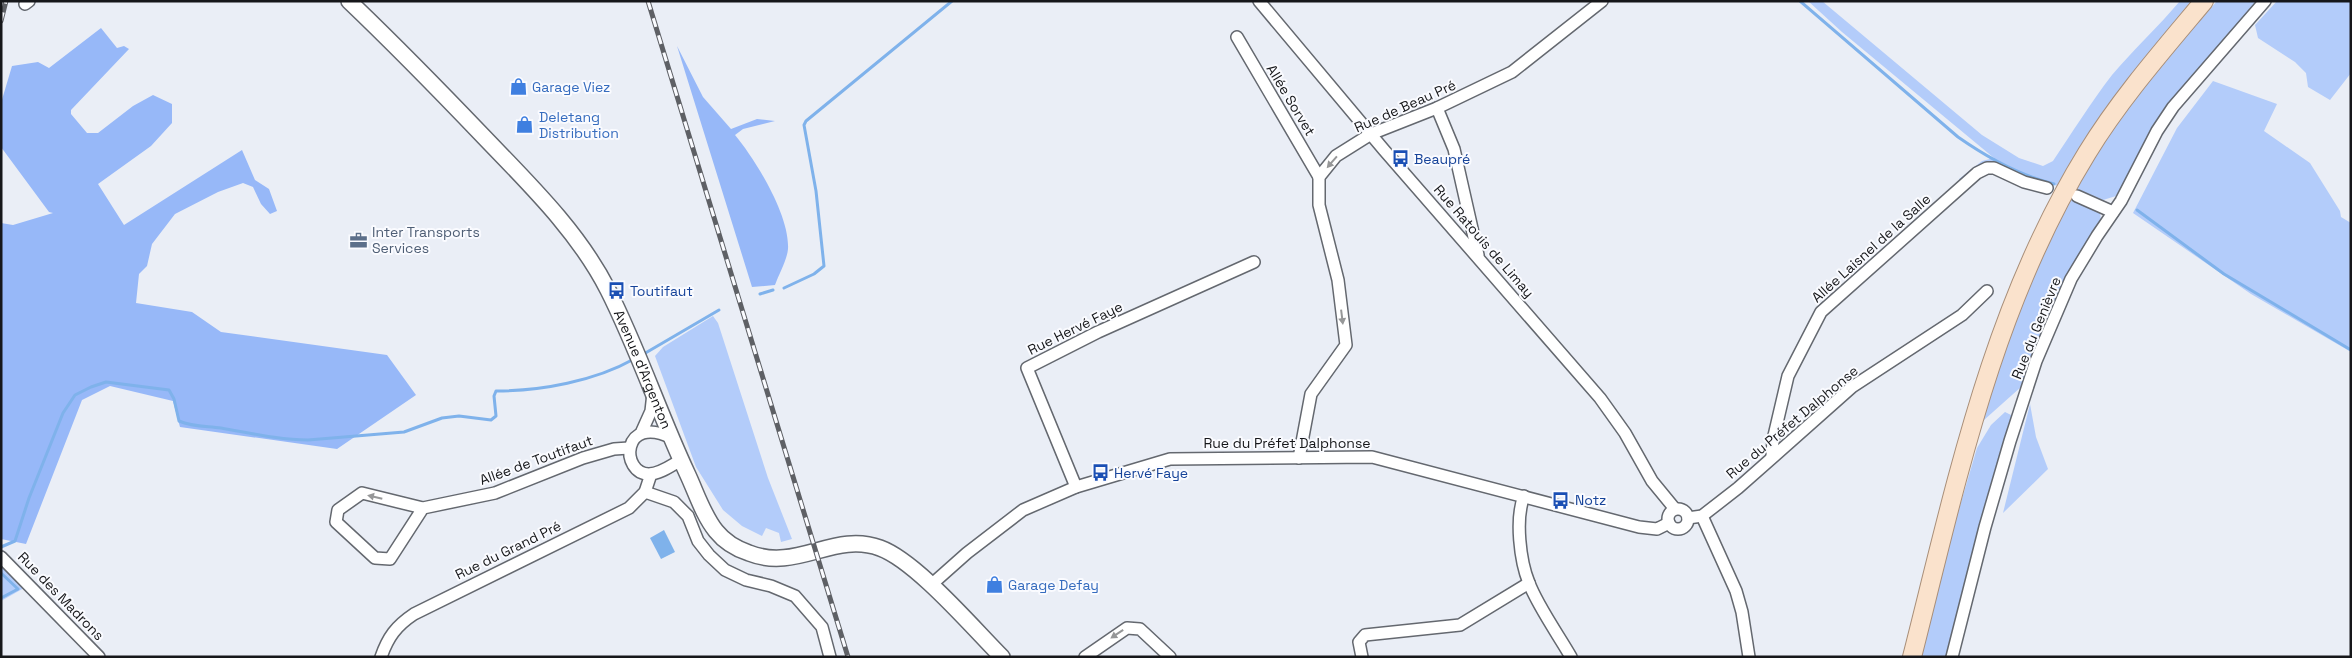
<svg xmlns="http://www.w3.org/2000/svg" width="2352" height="658" viewBox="0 0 2352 658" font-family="'Space Grotesk',sans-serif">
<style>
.green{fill:#b3ccfa}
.forest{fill:#97b8f8}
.water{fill:#7fb2eb}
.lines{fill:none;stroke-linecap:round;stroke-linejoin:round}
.stream{stroke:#7fb2eb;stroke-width:3}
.minor-casing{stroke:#64686f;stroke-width:14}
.secondary-casing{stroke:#64686f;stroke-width:18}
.primary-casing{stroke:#a88e78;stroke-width:20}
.minor{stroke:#fff;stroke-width:11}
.secondary{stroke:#fff;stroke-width:15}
.primary{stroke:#fae2cc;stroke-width:18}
.rail-casing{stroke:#5e6065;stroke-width:5}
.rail{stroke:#fafbff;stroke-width:3;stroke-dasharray:9;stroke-linecap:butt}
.oneway{fill:#969798}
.labels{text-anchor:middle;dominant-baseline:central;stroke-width:4;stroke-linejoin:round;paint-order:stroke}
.shop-label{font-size:14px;fill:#366cbe;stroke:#fafbff;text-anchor:start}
.street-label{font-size:14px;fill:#16171a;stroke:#fafbff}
.transit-label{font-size:14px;fill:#164399;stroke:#fafbff;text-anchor:start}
.service-label{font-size:14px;fill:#4e5e75;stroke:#fafbff;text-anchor:start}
</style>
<rect width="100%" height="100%" fill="#eaeef6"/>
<g class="green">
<path d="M1808,1H1822L1982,135L2019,158L2043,166L2053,161C2072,133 2091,102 2112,75C2134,49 2158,27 2180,1H2196L2059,186L2029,180L1998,165L1961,181L1959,179L1982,161L1994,158L1842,32Z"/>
<path d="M2217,1H2258C2226,38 2189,75 2161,115C2143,141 2132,170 2116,196L2103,200L2075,188L2128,105L2166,59Z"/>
<path d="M2277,1H2351V73L2330,100L2308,87L2306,73L2295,62L2258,38L2255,25Z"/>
<path d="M2213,81L2277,104L2264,131L2310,163L2340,211L2341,217L2351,223V352L2251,294L2133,213L2177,128Z"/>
<path d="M2069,198L2100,212L2101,221L2063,282L2021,387L1984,420L1981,418L2003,343Z"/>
<path d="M713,316L718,323L768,478L792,539L781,542L779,533L766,528L762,536L742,526L723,510L696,467L655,356L663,347Z"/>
<path d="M2030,404L2036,437L2048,469L2003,513Z"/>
<path d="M2005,412L2011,415L2012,421L1947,657H1918L1934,594L1977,448L1991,425Z"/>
<path d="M1,564L24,588L1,601Z"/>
</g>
<g class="forest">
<path d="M101,28L117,48L124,46L129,49L71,110V114L87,133H98L133,106L153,95L172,104V123L151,146L98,184L124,225L242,150L255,180L269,189L277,211L270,214L261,204L253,187L243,183L218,192L175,214L152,244L147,266L139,274L136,303L192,312L221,332L387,355L416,395L337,449L180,427L173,401L110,386L82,400L26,544L1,539V223L13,225L53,213L49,212L1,147V103L12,66L38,62L49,68Z"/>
<path d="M677,46L703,97L731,129L757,119L775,121L743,129L735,135C755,159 790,215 788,249C787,260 779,274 775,285L752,287Z"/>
</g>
<path class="water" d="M664,530L675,552L661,559L650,538Z"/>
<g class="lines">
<g class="stream">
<path d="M1800,1L1958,137C1988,158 2018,175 2054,184"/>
<path d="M2137,210L2224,274L2351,350"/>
<path d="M784,288L814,274L824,266L816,191L804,125L806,121L952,1"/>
<path d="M760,294L773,290"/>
<path d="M642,355L719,310"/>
<path d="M1,547L15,541L29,498L63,413L75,395L91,387L106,382L169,390L174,399L179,421C193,427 206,426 221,428C250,433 279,440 308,440L404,432L442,418L459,416L491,420L496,416L494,396L496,391C541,391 595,381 634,359"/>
<path d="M1,573L18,589L1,598"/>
</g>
<defs>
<g id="minor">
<path d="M1259,1L1384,150L1600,398L1625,433L1652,481L1675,509"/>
<path d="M25,4L29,1"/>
<path d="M1237,37L1319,177"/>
<path d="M1437,108L1454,149L1478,255"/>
<path d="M2077,196L2113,212"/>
<path d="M642,431L651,411L653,393"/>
<path d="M672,438C621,413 620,474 649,474C660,474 672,465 681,460"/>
<path d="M1772,456L1773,440L1788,376L1821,312L1977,173L1987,168H1994L2024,182L2047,188"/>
<path d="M1299,458L1311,394L1346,345L1338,280L1319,205V177L1336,156L1371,134L1437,108L1512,72L1602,1"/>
<path d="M1076,487L1027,368L1098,332L1254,262"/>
<path d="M645,492L674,502L688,516L698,541L709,555L725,570L746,580L771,586L795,596L822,627L830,657"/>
<path d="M1524,496C1515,519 1520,561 1529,583C1537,605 1559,636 1571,657"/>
<path d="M423,508L390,559L375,558L336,522L338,510L362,493L423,508L495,493L583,458L614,449L629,448"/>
<circle cx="1678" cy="519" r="10"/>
<path d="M1702,516L1736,591L1742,612L1749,657"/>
<path d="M1688,518L1702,516L1738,488L1852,387L1962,315L1987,291"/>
<path d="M1,557L99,657"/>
<path d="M931,585L967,553L1023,510L1076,487L1170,459L1372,457L1639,527L1657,529L1669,523"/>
<path d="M381,657C388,637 396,626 414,614L629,508L645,492L651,474"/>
<path d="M1085,657L1127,628L1140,629L1170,657"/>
<path d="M1362,657L1359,642L1365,635L1460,625L1529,583"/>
<path d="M1952,657L1985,527L2010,441L2036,361L2071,279L2097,236L2121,201L2157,131L2173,107L2265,1"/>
</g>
<g id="secondary">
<path id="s1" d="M349,1C395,45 439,90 483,136C528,183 578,231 608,290C638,349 659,413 687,473C696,492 703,515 716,531C724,541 737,549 749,553C797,572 834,531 880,548C916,561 973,628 1002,657"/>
</g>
<path id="primary" d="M1912,657C1956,484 1992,307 2087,153C2120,99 2163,50 2204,1"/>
</defs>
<use href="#minor" class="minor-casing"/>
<use href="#secondary" class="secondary-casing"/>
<use href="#primary" class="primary-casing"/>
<use href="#minor" class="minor"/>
<use href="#secondary" class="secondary"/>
<use href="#primary" class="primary"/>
<defs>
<g id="rail">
<path d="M648,1L848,657"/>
<path d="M1,21L6,1"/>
</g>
</defs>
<use href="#rail" class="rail-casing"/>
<use href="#rail" class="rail"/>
</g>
<defs><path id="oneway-solid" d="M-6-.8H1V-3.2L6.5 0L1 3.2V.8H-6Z" transform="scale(1.25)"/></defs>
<g class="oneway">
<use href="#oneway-solid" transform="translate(1332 162) rotate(131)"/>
<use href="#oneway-solid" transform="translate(1342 317) rotate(83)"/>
<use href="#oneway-solid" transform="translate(375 497) rotate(-167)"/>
<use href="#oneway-solid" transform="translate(1117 634) rotate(146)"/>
</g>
<defs>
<symbol id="shop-bare" viewBox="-9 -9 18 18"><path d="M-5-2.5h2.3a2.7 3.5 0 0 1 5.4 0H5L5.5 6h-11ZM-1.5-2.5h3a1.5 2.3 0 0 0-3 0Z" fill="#3f7fe0" stroke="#fafbff" stroke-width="2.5" paint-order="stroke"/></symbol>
<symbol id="bus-bare" viewBox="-9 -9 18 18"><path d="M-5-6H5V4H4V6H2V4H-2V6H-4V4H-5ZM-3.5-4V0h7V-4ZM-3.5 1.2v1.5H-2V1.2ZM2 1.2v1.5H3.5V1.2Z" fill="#1a4fb4" stroke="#fafbff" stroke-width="2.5" paint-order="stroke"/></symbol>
<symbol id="office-bare" viewBox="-9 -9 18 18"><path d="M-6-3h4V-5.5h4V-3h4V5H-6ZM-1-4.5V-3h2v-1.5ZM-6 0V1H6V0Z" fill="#5c6f8a" stroke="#fafbff" stroke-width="2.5" paint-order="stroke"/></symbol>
</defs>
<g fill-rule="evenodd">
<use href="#shop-bare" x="506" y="74" width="25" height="25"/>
<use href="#shop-bare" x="512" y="112" width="25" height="25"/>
<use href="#bus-bare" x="1388" y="146" width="25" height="25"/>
<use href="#office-bare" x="346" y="228" width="25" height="25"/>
<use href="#bus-bare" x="604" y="278" width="25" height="25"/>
<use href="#bus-bare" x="1088" y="460" width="25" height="25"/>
<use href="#bus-bare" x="1548" y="488" width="25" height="25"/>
<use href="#shop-bare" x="982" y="572" width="25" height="25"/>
</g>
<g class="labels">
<g class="shop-label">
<text x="532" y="87">Garage Viez</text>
<text x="539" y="117">Deletang<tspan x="539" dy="16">Distribution</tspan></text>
<text x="1008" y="585">Garage Defay</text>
</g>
<g class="street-label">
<text transform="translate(1291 100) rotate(59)">Allée Sorvet</text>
<text transform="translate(1405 106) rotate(-24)">Rue de Beau Pré</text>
<text transform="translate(1484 241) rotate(49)">Rue Ratouis de Limay</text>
<text transform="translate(1871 248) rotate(-42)">Allée Laisnel de la Salle</text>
<text transform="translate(1075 328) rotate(-26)">Rue Hervé Faye</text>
<text transform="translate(2036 328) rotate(-68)">Rue du Genièvre</text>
<text stroke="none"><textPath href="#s1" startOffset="476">Avenue d'Argenton</textPath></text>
<text transform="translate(1792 422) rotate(-40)">Rue du Préfet Dalphonse</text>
<text x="1287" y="443">Rue du Préfet Dalphonse</text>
<text transform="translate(536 460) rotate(-20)">Allée de Toutifaut</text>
<text transform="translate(508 550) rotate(-26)">Rue du Grand Pré</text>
<text transform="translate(61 596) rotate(46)">Rue des Madrons</text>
</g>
<g class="transit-label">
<text x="1414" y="159">Beaupré</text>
<text x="630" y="291">Toutifaut</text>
<text x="1114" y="473">Hervé Faye</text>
<text x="1575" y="500">Notz</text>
</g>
<g class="service-label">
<text x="372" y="232">Inter Transports<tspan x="372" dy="16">Services</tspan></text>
</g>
</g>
<rect width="2352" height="658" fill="none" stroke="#16171a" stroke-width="5"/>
</svg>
